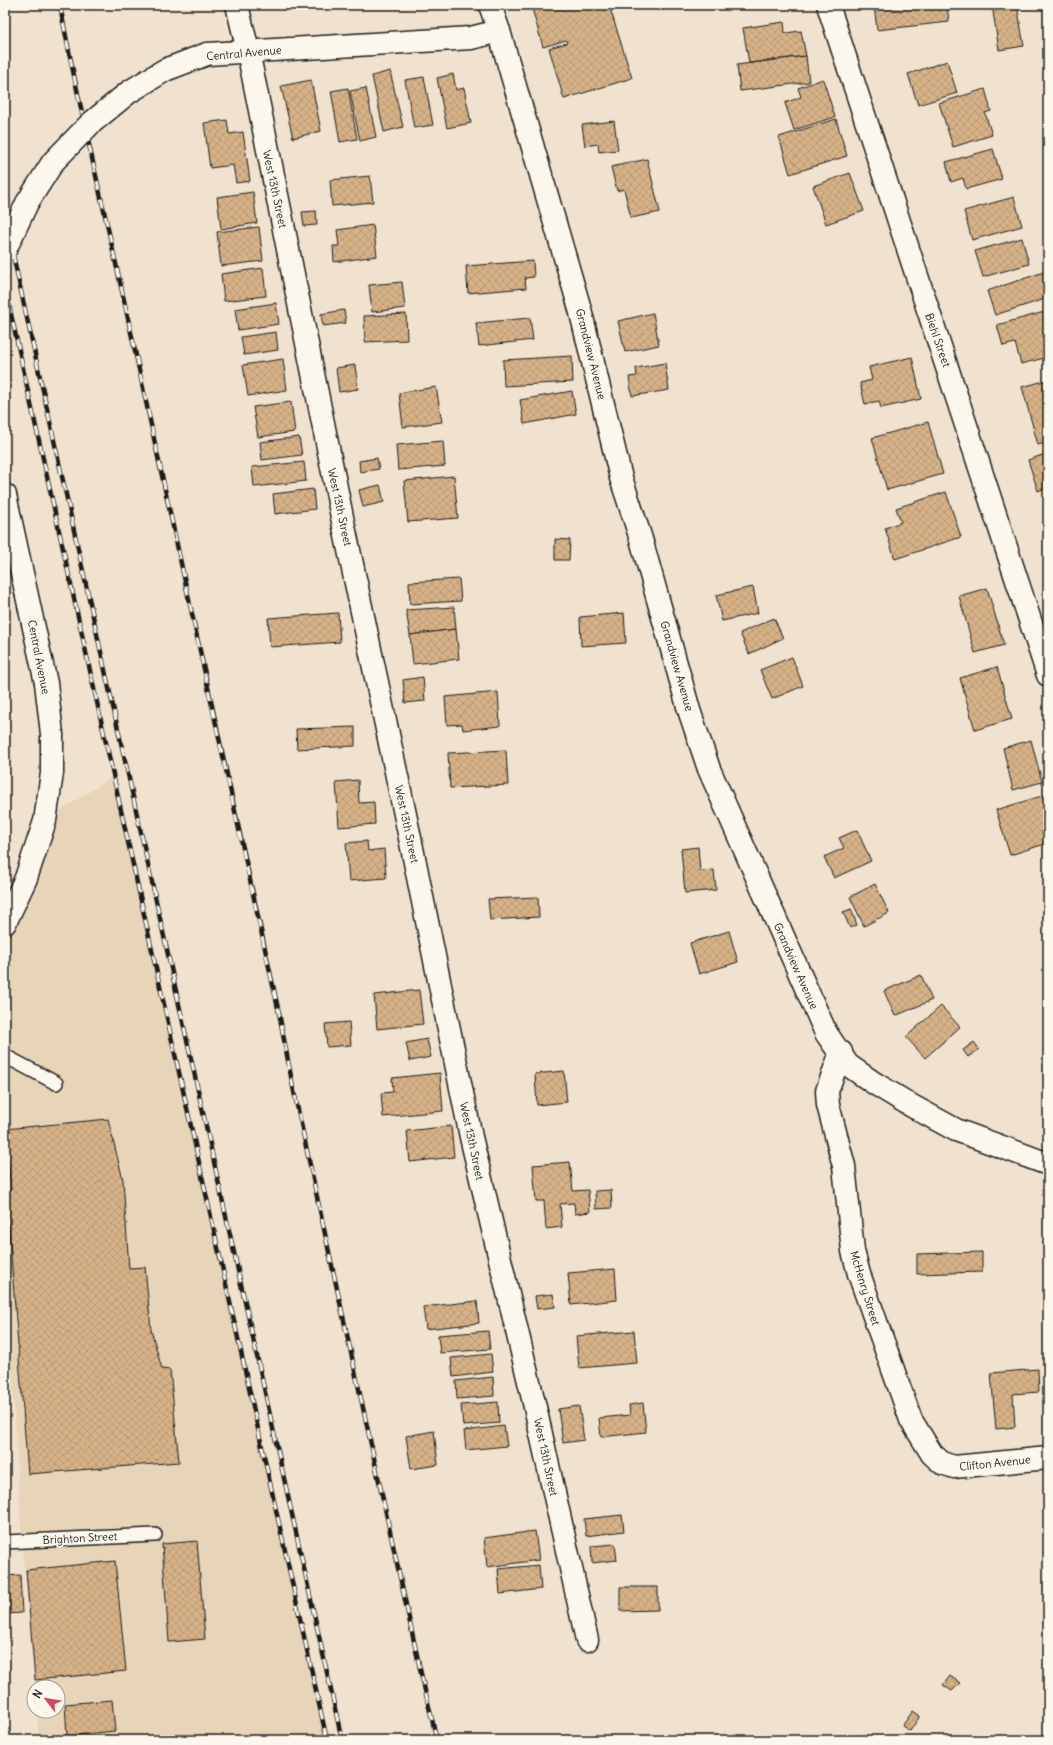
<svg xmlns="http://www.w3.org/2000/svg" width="1053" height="1745" viewBox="0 0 1053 1745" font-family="Delius,sans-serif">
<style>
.built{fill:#e8d4b9}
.building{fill:url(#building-cross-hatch);stroke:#1c1c1c}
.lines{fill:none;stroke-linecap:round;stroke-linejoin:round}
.service-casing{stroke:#1c1c1c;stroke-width:16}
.minor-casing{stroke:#1c1c1c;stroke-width:25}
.tertiary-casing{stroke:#1c1c1c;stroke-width:25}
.service{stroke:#fbf7ec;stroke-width:13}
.minor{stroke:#fbf7ec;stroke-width:22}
.tertiary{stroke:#fbf7ec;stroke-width:22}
.rail-casing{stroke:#1c1c1c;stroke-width:4.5}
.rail{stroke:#fbf7ec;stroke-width:3;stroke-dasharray:9;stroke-linecap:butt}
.tertiary-bridge-casing{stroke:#1c1c1c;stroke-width:25;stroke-linecap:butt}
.tertiary-bridge{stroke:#fbf7ec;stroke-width:22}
.labels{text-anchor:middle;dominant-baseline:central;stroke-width:4;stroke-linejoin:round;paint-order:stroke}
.street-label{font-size:11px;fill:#1c1c1c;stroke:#fbf7ec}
</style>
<defs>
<pattern id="building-cross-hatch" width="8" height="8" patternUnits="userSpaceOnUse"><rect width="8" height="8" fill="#d7b288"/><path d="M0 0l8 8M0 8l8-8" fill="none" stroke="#b89875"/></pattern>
</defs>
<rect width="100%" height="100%" fill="#f0e2ce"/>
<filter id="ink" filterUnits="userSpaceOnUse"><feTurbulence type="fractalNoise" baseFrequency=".025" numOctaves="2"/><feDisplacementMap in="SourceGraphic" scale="8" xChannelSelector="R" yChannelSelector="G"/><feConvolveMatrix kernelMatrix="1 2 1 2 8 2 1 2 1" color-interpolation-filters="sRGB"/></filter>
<g filter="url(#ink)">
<path class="built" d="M113,776L191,1124L253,1412L327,1740H39L37,1711H58V1687H35L22,1541L5,1262V923L45,821Z"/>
<g class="building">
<path d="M531,5H609L632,78L564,99L549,48L567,43L566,40L543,47Z"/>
<path d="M726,5H763L727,10Z"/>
<path d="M874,5H947L949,22L877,30Z"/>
<path d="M992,5H1017L1024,46L999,50Z"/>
<path d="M784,22L785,33L801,31L806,56L749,63L743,28Z"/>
<path d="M806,56L809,82L740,91L737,65Z"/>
<path d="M947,61L957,93L918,105L908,74Z"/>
<path d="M390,71L403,127L384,132L372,76Z"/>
<path d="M453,74L456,90L464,88L471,123L447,128L437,78Z"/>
<path d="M424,77L433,125L414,128L405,80Z"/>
<path d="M823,79L835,117L794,130L785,103L801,97L798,88Z"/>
<path d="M311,80L321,131L293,138L281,86Z"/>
<path d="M348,88L357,139L340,142L331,91Z"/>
<path d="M366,88L376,137L360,141L350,91Z"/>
<path d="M985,89L991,111L985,113L992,135L953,147L939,103Z"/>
<path d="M836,119L847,156L790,174L779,137Z"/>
<path d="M227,120L229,134L243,132L250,181L236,183L233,165L210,168L204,123Z"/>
<path d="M614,121L618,150L599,152L598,144L585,146L582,125Z"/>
<path d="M993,149L1002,179L966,189L963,178L951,182L946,162Z"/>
<path d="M647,159L660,212L631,218L624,189L617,191L611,167Z"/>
<path d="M850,173L864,211L826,224L813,186Z"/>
<path d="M370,176L373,202L332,206L330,180Z"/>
<path d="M253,192L257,223L221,229L217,197Z"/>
<path d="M1014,197L1022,226L972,240L964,211Z"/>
<path d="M316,211L317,225L304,226L302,212Z"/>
<path d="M373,225L377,256L334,262L333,246H339L337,230Z"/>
<path d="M259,227L263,261L221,266L217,232Z"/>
<path d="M1022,238L1029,264L983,277L975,251Z"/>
<path d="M533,261L534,277L525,278L526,288L468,293L466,266Z"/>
<path d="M263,268L266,296L224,301L221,274Z"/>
<path d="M1047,271L1048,298L995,315L987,291Z"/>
<path d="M402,282L405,308L372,312L369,285Z"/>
<path d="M276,303L279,324L238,330L235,309Z"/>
<path d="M344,310L346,323L323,326L321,314Z"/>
<path d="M1048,311V357L1021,364L1015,343L1003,346L997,325Z"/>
<path d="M653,313L659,345L625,352L618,321Z"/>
<path d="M406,314L407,340L365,342L364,316Z"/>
<path d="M530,318L533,340L479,346L476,323Z"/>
<path d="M276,332L278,350L244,355L241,337Z"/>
<path d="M572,356L573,382L504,386L503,360Z"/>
<path d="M912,357L921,399L881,408L879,401L865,404L860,383L872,380L869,367Z"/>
<path d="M283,359L287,390L248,396L243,365Z"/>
<path d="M665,363L669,390L632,396L629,377L637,376L636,368Z"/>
<path d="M355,365L358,389L339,392L336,368Z"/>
<path d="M1048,380V442L1038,445L1022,387Z"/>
<path d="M436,387L442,422L403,427L399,393Z"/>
<path d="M572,391L576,414L524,424L520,400Z"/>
<path d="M291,402L295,432L258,437L253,407Z"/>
<path d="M928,422L943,474L887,490L872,438Z"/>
<path d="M299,437L302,455L262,460L260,442Z"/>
<path d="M443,441L445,466L398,470L396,445Z"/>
<path d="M1048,453V487L1038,491L1028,460Z"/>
<path d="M377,458L379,469L360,472L359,461Z"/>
<path d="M304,462L306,481L254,487L252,467Z"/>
<path d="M454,476L458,518L408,522L404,481Z"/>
<path d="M380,485L384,502L363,507L359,490Z"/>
<path d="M313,489L315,509L275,514L273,494Z"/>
<path d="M946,492L961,537L895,559L885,528L901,522L896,508Z"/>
<path d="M555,539L570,540L569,560H555Z"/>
<path d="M459,579L461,601L410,604L409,582Z"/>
<path d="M753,587L758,613L722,621L716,595Z"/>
<path d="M987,588L1004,645L975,653L959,596Z"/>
<path d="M454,607L456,629L410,635L406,610Z"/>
<path d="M338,613L340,642L270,647L268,618Z"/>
<path d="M624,613L626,643L581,646L580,617Z"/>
<path d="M774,618L783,638L749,654L740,633Z"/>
<path d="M456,629L459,659L413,664L410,635Z"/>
<path d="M792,657L803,686L772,699L760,670Z"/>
<path d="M997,667L1012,719L975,730L960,678Z"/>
<path d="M423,677L425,701L405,703L403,680Z"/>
<path d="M498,692L500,726L463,730L462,724L447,725L445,697Z"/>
<path d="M355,727V746L297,749L296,729Z"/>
<path d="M1031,740L1042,782L1013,790L1003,748Z"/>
<path d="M506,750L508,785L450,788L448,753Z"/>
<path d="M358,780L359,803L374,802L375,824L339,827L336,782Z"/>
<path d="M1048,794V843L1010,855L996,810Z"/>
<path d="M857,830L871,861L834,878L824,857L844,848L839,838Z"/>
<path d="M367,841L368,851L384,849L386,878L349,881L346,843Z"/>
<path d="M698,847L700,871L714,870L716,890L685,893L681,849Z"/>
<path d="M875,884L889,913L864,926L850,897Z"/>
<path d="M538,897L539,917L490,920L488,899Z"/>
<path d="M851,909L857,925L850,928L843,912Z"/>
<path d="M729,931L738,962L699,974L690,943Z"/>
<path d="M921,975L932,1000L895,1016L884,991Z"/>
<path d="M419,990L423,1024L377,1029L374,995Z"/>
<path d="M941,1006L960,1027L925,1058L906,1037Z"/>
<path d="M349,1022L351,1045L327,1047L325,1024Z"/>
<path d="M427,1039L431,1057L410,1061L406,1043Z"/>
<path d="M974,1042L979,1049L968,1057L963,1050Z"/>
<path d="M564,1071L567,1102L537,1105L535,1074Z"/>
<path d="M440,1073L443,1111L383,1117L381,1093L393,1092L392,1078Z"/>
<path d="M108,1119L123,1180L129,1268L145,1267L151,1330L162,1369L170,1370L179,1462L28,1474L6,1191L11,1190L5,1129Z"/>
<path d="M451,1126L454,1157L410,1162L407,1131Z"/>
<path d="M570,1162L573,1191L588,1190L590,1212L575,1214L574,1203L560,1204L562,1227L546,1229L544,1201H536L533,1165Z"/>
<path d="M611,1190L612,1208L596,1209L595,1191Z"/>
<path d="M982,1252V1272L917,1274V1254Z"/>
<path d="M615,1269L617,1300L571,1305L568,1273Z"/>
<path d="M553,1294L555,1307L537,1309L535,1296Z"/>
<path d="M477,1301L479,1323L426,1329L423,1307Z"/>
<path d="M488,1331L490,1349L440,1353L438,1335Z"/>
<path d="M634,1331L637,1363L579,1368L576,1336Z"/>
<path d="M491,1354L493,1372L453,1377L451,1358Z"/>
<path d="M1038,1369L1039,1392L1013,1394L1015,1427L996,1429L991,1373Z"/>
<path d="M493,1377L494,1396L457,1399L456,1381Z"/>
<path d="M498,1402L499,1423L463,1426L461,1405Z"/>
<path d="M643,1403L646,1432L601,1437L599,1418L630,1415L629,1405Z"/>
<path d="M579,1406L584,1440L563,1443L558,1409Z"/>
<path d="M504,1426L507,1446L466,1450L464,1431Z"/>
<path d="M434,1431L438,1465L411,1469L406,1436Z"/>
<path d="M622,1515L624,1531L586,1536L584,1519Z"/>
<path d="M535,1531L539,1560L487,1567L484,1538Z"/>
<path d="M197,1541L205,1639L169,1642L162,1544Z"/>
<path d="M615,1544L617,1560L592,1563L591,1546Z"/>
<path d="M115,1561L126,1671L35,1680L26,1570Z"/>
<path d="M539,1565L541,1589L500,1594L498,1569Z"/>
<path d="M20,1575L22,1613L5,1614V1576Z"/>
<path d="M620,1587H658V1610L620,1611Z"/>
<path d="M950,1676L960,1683L952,1691L943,1685Z"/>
<path d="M112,1700L115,1731L67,1736L65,1704Z"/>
<path d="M913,1711L920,1716L910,1731L902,1726Z"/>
</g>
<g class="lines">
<defs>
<g id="service">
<path d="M5,1056L56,1083"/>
<path d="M5,1542L155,1535"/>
</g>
<g id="minor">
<path d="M237,5L248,51L342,517L410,838L471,1137L535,1407L587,1640"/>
<path d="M490,5L499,31"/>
<path d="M828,5L1048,675"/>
<path d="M841,1052L827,1091L828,1105L844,1166L853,1251L859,1274L911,1420L932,1454L942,1463L954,1467L1048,1458"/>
</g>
<g id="tertiary">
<path d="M207,54L471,38L499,31L580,309L621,478L641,539L689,710L709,769L826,1033L848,1065L874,1083L912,1106L956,1130L1048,1164"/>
<path d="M5,495L46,683L52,734V773L45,821L26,878L5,923"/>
</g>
</defs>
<use href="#service" class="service-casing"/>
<use href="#minor" class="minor-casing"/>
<use href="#tertiary" class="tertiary-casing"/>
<use href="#service" class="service"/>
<use href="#minor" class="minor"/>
<use href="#tertiary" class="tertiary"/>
<defs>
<g id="rail">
<path d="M60,5C79,109 105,211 127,314C178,547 227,780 279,1013L293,1087L422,1678L437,1740"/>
<path d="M5,219L342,1740"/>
<path d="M5,287L327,1740"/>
</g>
</defs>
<use href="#rail" class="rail-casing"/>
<use href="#rail" class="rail"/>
<defs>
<path id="tertiary-bridge" d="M5,250L27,203L53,162L90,124L129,92L165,70L207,54"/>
</defs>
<use href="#tertiary-bridge" class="tertiary-bridge-casing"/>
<use href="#tertiary-bridge" class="tertiary-bridge"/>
</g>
</g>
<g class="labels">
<g class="street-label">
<text transform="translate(244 53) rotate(-5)">Central Avenue</text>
<text transform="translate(275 189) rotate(78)">West 13th Street</text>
<text transform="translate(938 340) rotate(71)">Biehl Street</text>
<text transform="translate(591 354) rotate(76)">Grandview Avenue</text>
<text transform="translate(340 507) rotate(78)">West 13th Street</text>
<text transform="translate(39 657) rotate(79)">Central Avenue</text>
<text transform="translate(677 666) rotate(74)">Grandview Avenue</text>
<text transform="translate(407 824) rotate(78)">West 13th Street</text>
<text transform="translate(796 966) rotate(66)">Grandview Avenue</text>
<text transform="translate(472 1141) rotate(78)">West 13th Street</text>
<text transform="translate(865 1288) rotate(73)">McHenry Street</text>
<text transform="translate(546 1457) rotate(78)">West 13th Street</text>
<text transform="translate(995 1463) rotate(-6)">Clifton Avenue</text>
<text transform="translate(80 1538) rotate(-3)">Brighton Street</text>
</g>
</g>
<rect width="1053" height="1745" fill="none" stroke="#fbf7ec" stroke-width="20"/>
<rect x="10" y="10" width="1033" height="1725" fill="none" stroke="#1c1c1c" stroke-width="1.5" filter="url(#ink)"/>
<g transform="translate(46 1699) rotate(301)"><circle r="19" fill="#fbf7ec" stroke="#a29f99"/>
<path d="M0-3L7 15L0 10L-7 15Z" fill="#d1495b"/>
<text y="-6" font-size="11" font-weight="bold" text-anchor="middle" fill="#1c1c1c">N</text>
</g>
</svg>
